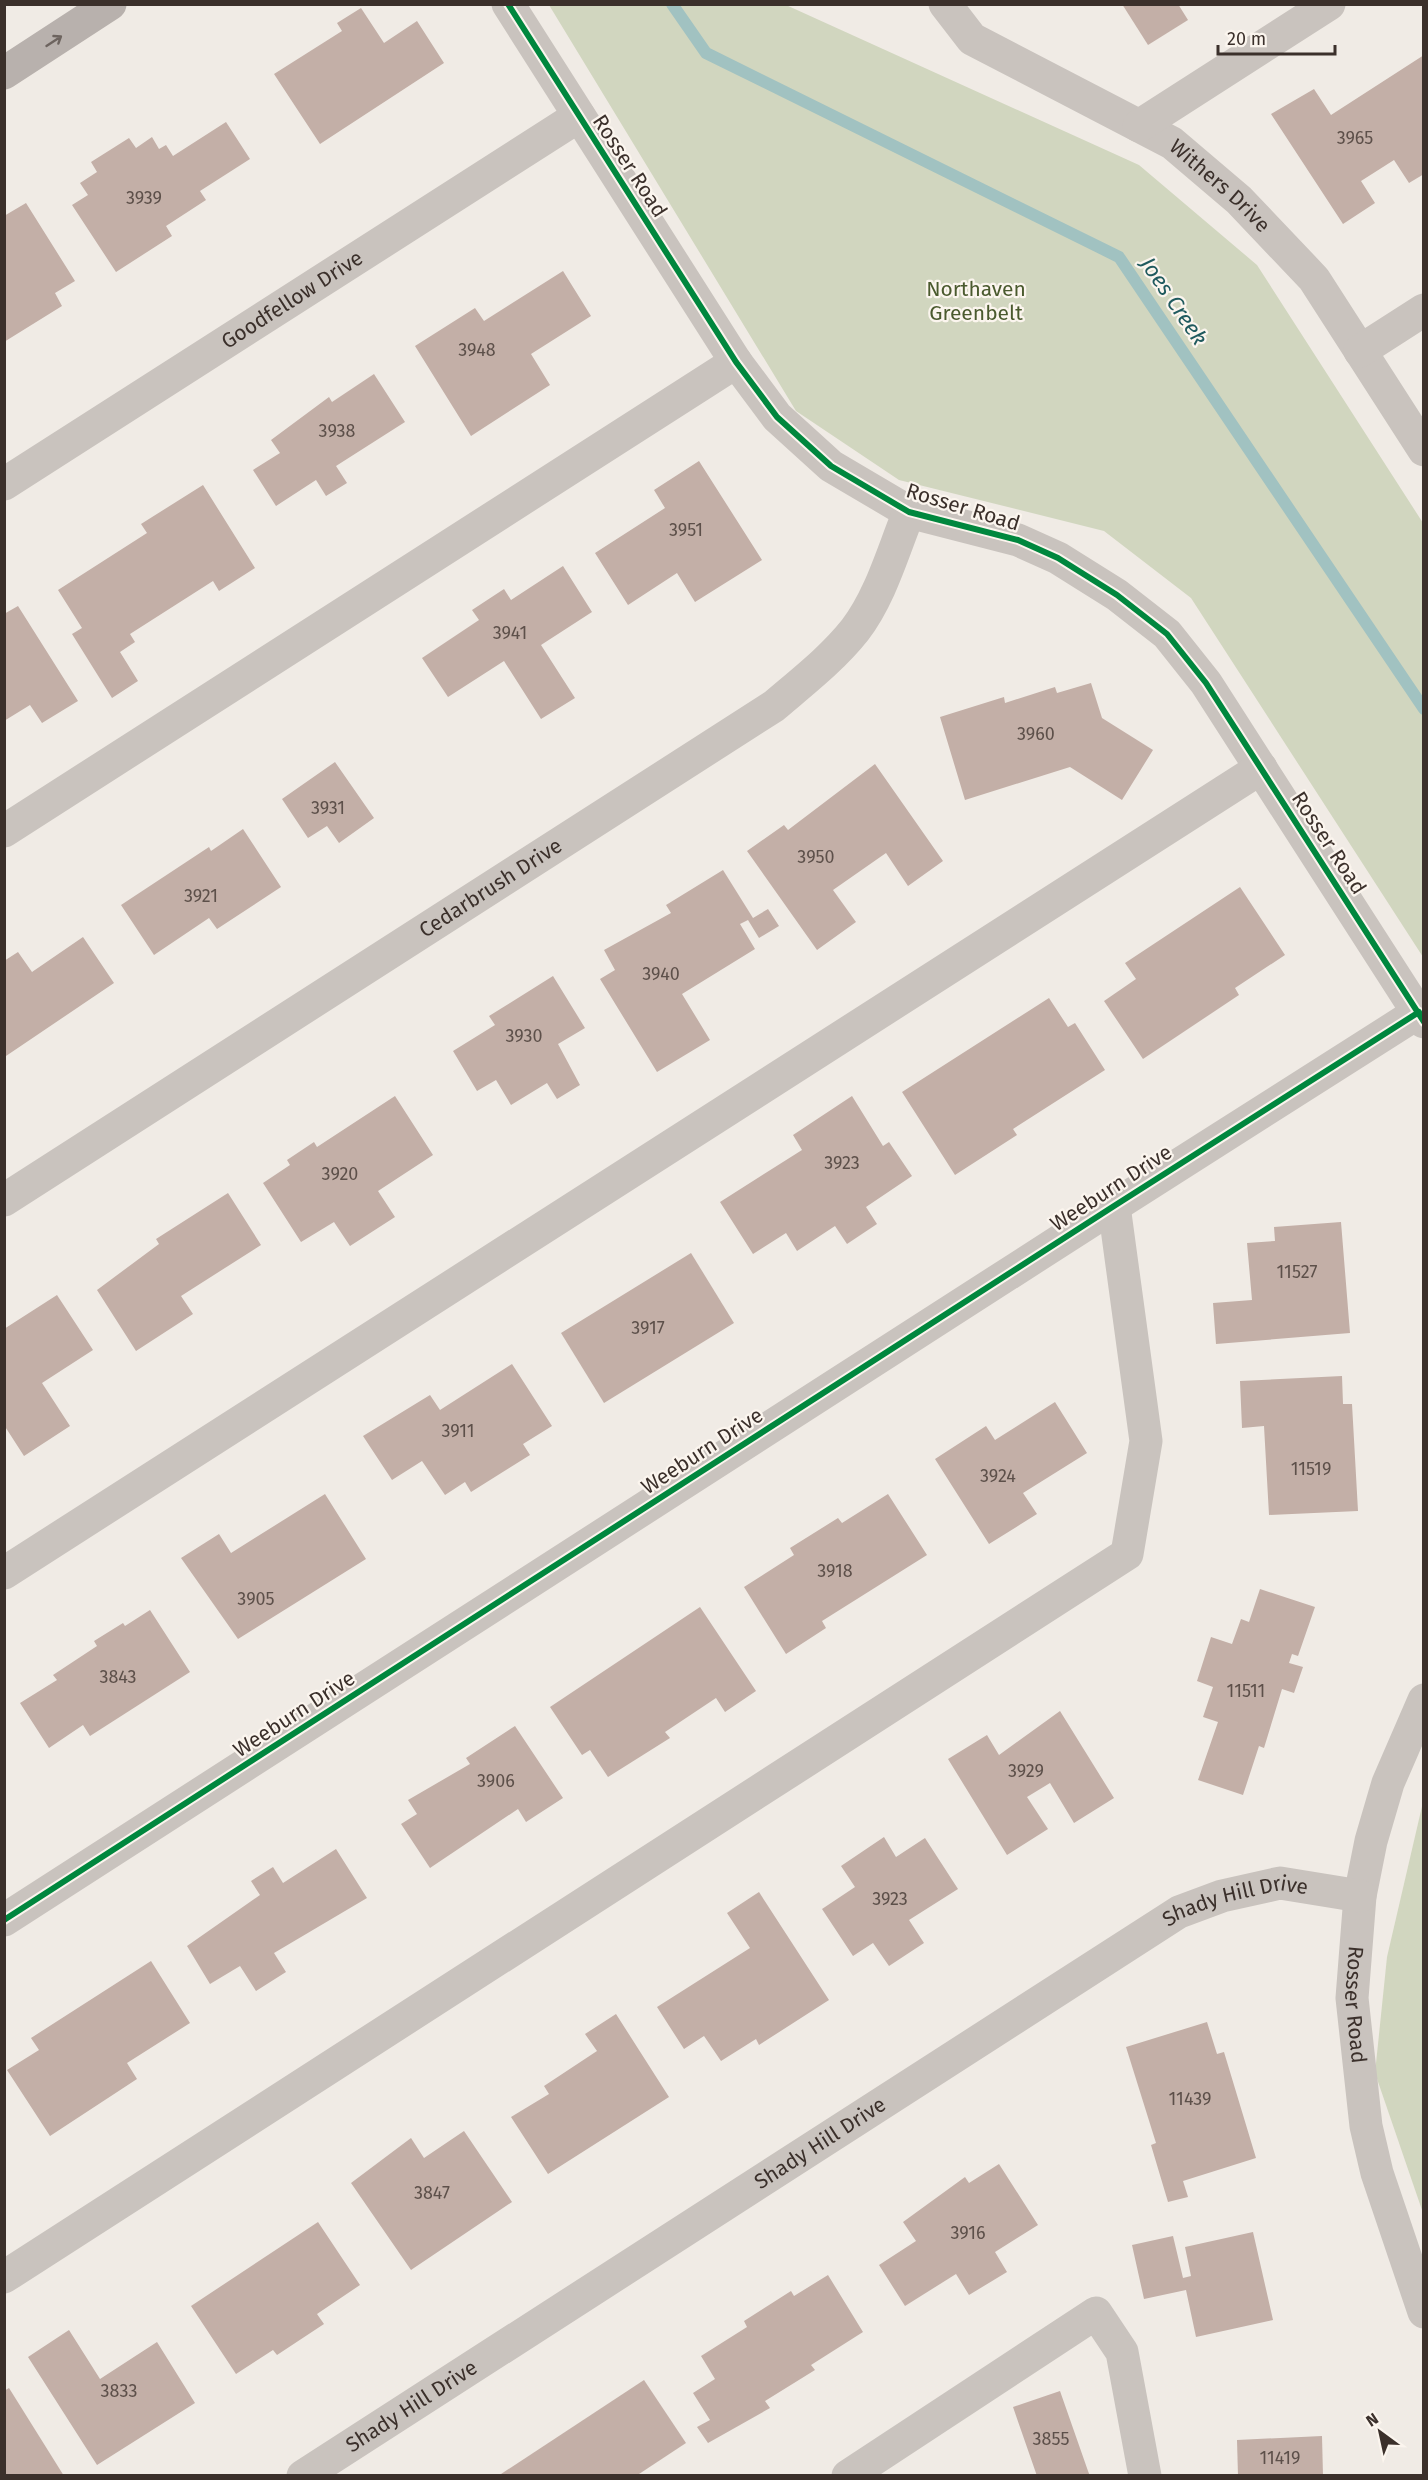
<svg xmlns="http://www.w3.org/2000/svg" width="1428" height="2480" viewBox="0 0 1428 2480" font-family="'Fira Sans',sans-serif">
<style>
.green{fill:#d1d6bf}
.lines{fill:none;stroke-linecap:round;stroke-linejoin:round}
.stream{stroke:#a1c2c1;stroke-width:12}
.building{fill:#c3afa7}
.minor{stroke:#c9c3be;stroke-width:33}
.major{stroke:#b8b1ad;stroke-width:33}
.cycleway-casing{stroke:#fbf5ee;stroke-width:10}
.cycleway{stroke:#00873e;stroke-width:6}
.oneway{stroke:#6d645f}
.labels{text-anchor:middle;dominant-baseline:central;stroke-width:4.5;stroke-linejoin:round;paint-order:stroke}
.number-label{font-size:18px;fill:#5d504a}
.street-label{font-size:21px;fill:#3b302b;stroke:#fbf5ee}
.park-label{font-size:21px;fill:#4a5a2e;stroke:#fbf5ee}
.water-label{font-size:22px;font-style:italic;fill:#1f5a5e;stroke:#fbf5ee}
</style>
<rect width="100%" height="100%" fill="#f0ebe5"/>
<g class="green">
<path d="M549,5H786L1139,165L1257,265L1423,523V957L1191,598L1104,531L899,480L796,411Z"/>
<path d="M1423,1802V2213L1375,2073L1387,1957Z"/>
</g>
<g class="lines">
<path class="stream" d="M672,4L706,53L1119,257L1424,709"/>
</g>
<g class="building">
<path d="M1122,4H1178L1188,20L1148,45Z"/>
<path d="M361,8L384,43L417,21L444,63L320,144L274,74L342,31L337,23Z"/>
<path d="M1424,55V174L1409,183L1394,160L1361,181L1375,203L1343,224L1271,114L1314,89L1331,115Z"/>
<path d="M226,122L250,159L200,191L206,200L166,226L172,236L116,272L72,205L88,195L80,183L97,172L91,162L129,138L136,148L152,137L159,149L166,145L173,156Z"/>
<path d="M26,203L75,281L55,293L62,306L4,342V216Z"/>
<path d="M563,271L591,316L531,354L550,385L471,436L415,346L475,308L484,321Z"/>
<path d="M374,374L405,422L336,466L347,483L326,496L316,480L276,506L253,470L280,453L271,440L329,397L332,402Z"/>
<path d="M699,461L762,560L695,602L677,573L628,605L595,553L665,508L654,490Z"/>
<path d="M203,485L255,568L219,591L213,581L130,634L135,642L120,652L138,681L112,698L72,634L82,628L58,590L147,533L141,524Z"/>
<path d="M563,566L592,612L541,645L575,698L541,719L504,661L448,697L422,658L479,620L472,610L504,589L511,600Z"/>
<path d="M18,606L78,701L42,723L30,705L4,721V614Z"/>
<path d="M1091,683L1102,718L1153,750L1122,800L1070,767L965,800L940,717L1004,697L1005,703L1055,687L1057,693Z"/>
<path d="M335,762L374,818L339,843L327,826L308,838L282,799Z"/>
<path d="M875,764L943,861L908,886L886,853L833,890L856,922L817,950L747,851L784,825L788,830Z"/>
<path d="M243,829L281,887L217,929L209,918L154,955L121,905L209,847L211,851Z"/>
<path d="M723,870L753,918L768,909L779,926L759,938L748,920L740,924L755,949L682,994L710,1040L657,1072L600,979L615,970L604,950L671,913L666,905Z"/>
<path d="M1240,887L1285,955L1235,988L1239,995L1143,1059L1104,1001L1136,979L1125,963Z"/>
<path d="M83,937L114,983L6,1056L4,961L18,952L32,972Z"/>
<path d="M553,976L585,1028L558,1044L580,1085L557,1099L547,1083L511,1105L496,1080L477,1091L453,1051L495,1025L489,1016Z"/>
<path d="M1049,998L1068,1027L1075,1023L1105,1070L1013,1129L1017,1135L955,1175L902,1092Z"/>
<path d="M395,1096L433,1155L378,1191L395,1217L350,1246L334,1222L301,1242L263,1183L290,1165L287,1160L314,1142L317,1147Z"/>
<path d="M852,1096L883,1146L889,1142L912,1176L866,1207L877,1224L847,1244L835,1226L797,1251L786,1233L753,1254L720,1202L802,1150L793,1135Z"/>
<path d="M228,1193L261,1245L181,1296L193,1314L136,1351L97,1290L159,1244L156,1239Z"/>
<path d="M1341,1222L1350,1333L1216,1344L1213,1303L1252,1300L1247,1243L1275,1241L1274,1227Z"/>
<path d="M691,1253L734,1323L604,1403L561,1333Z"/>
<path d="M57,1295L93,1350L42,1383L70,1426L24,1456L4,1425V1329Z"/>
<path d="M512,1364L552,1426L523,1444L530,1455L471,1492L465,1482L445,1495L422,1461L392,1480L363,1436L430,1395L440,1410Z"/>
<path d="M1342,1376L1343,1404H1352L1358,1511L1269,1515L1264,1426L1242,1428L1240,1381Z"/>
<path d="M1055,1402L1087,1453L1023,1493L1037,1514L989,1544L935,1459L986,1426L995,1440Z"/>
<path d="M325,1494L366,1559L238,1639L181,1558L219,1534L231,1553Z"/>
<path d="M888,1494L927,1555L822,1621L826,1628L786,1654L744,1587L794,1555L790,1548L838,1518L842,1523Z"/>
<path d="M1260,1589L1315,1607L1298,1656L1292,1654L1289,1663L1303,1667L1294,1693L1282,1689L1264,1748L1259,1746L1243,1795L1198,1780L1218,1722L1203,1717L1213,1687L1197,1681L1211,1637L1232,1644L1241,1619L1249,1622Z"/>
<path d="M700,1607L756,1691L725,1712L716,1698L665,1732L670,1738L608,1777L590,1750L582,1755L550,1707Z"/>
<path d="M150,1610L190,1672L90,1736L83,1725L49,1748L20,1703L57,1680L53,1675L97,1646L94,1641L123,1623L125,1626Z"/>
<path d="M1060,1711L1114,1798L1074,1823L1050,1783L1027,1797L1048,1829L1007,1855L948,1759L987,1735L999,1755Z"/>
<path d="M515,1726L563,1798L526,1822L518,1809L430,1868L401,1824L417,1814L408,1800L470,1764L466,1758Z"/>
<path d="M884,1837L896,1857L925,1838L958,1889L909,1920L924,1943L889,1966L873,1943L853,1956L822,1909L855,1887L841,1866Z"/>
<path d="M336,1849L367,1898L274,1953L286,1972L256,1991L240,1966L210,1984L187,1946L260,1895L251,1881L273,1867L283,1883Z"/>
<path d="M759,1892L829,2000L759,2045L756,2039L721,2061L704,2036L684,2049L657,2007L750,1948L727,1913Z"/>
<path d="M151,1961L190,2023L127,2063L137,2079L50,2136L7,2070L39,2050L31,2038Z"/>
<path d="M616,2014L669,2097L548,2174L511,2117L549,2094L544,2086L597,2051L585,2034Z"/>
<path d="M1207,2022L1217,2054L1224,2052L1256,2158L1183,2181L1188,2197L1168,2202L1151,2145L1156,2143L1126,2047Z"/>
<path d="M464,2131L512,2202L411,2270L351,2183L411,2138L424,2158Z"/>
<path d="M999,2164L1038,2225L995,2252L1007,2272L969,2295L956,2274L905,2306L879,2265L916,2241L903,2222L965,2177L969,2183Z"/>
<path d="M318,2222L360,2285L317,2314L324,2324L277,2355L273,2350L236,2374L191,2306Z"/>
<path d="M1253,2232L1273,2320L1196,2337L1186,2290L1144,2299L1132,2245L1173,2236L1183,2278L1191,2276L1185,2247Z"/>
<path d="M828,2275L863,2332L811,2365L815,2370L765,2401L770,2408L708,2443L697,2427L710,2420L693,2393L715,2379L701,2356L747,2327L744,2321L791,2291L794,2296Z"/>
<path d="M69,2330L100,2379L157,2342L195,2403L97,2465L28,2357Z"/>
<path d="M644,2380L686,2443L636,2476H498Z"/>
<path d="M9,2388L64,2476H4V2391Z"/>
<path d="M1060,2391L1088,2471L1090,2476H1037L1013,2407Z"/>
<path d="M1322,2436L1323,2476H1238L1237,2440Z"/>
</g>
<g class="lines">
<g class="minor">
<path d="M508,4L736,362L777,417L831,466L909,512L1018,540L1058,558L1117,595L1167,634L1206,683L1424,1022"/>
<path id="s1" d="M945,4L972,39L1172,143L1239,200L1314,279L1424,450"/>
<path d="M1139,126L1329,4"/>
<path d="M1360,351L1424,310"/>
<path id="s2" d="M4,484L579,116"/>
<path d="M4,831L736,362"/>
<path id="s3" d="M4,1200L774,706C802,682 832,659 855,630C881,596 893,551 909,512"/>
<path d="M4,1573L1261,768"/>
<path id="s4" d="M1424,1700L1388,1783L1371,1841L1360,1896L1352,1998L1366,2126L1377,2173L1424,2312"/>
<path d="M4,1920L1114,1206L1419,1012"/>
<path d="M4,2277L1127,1554L1146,1441L1114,1206"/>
<path id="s5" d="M303,2476L1179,1912L1222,1896L1280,1883L1360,1896"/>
<path d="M848,2476L1096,2313L1122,2352L1145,2476"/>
</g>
<path class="major" d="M4,73L110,4"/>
<defs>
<g id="cycleway">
<path d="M508,4L736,362L777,417L831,466L909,512L1018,540L1058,558L1117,595L1167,634L1206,683L1424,1022"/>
<path d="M4,1920L1114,1206L1419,1012"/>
</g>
</defs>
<use href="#cycleway" class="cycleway-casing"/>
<use href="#cycleway" class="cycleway"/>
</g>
<defs><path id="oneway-shaft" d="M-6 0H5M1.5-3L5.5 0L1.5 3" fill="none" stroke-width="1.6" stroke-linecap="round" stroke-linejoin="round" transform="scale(1.5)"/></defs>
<use class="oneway" href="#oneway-shaft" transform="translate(54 41) rotate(-33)"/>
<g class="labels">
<g class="number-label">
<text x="1355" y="138">3965</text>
<text x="144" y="198">3939</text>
<text x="477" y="350">3948</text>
<text x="337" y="431">3938</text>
<text x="686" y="530">3951</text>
<text x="510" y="633">3941</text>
<text x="1036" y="734">3960</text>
<text x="328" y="808">3931</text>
<text x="816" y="857">3950</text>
<text x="201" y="896">3921</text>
<text x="661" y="974">3940</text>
<text x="524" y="1036">3930</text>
<text x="842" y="1163">3923</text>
<text x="340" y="1174">3920</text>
<text x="1297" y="1272">11527</text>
<text x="648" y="1328">3917</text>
<text x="458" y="1431">3911</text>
<text x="1311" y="1469">11519</text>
<text x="998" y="1476">3924</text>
<text x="835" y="1571">3918</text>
<text x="256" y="1599">3905</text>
<text x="118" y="1677">3843</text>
<text x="1246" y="1691">11511</text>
<text x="1026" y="1771">3929</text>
<text x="496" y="1781">3906</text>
<text x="890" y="1899">3923</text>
<text x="1190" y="2099">11439</text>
<text x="432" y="2193">3847</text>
<text x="968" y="2233">3916</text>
<text x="119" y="2391">3833</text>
<text x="1051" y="2439">3855</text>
<text x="1280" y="2458">11419</text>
</g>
<g class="street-label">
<text transform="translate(630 166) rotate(57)">Rosser Road</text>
<text stroke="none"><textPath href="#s1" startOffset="334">Withers Drive</textPath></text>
<text stroke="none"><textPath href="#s2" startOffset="342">Goodfellow Drive</textPath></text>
<text transform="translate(963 507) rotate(17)">Rosser Road</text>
<text transform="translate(1329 843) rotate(57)">Rosser Road</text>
<text stroke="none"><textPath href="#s3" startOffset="578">Cedarbrush Drive</textPath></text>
<text transform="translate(1111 1188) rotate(-33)">Weeburn Drive</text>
<text transform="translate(702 1451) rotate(-33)">Weeburn Drive</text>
<text transform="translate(294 1714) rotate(-33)">Weeburn Drive</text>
<text stroke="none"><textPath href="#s5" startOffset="1100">Shady Hill Drive</textPath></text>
<text stroke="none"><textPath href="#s4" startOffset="316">Rosser Road</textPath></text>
<text stroke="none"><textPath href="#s5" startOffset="615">Shady Hill Drive</textPath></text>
<text stroke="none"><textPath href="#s5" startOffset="129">Shady Hill Drive</textPath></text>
</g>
<g class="park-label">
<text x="976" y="289">Northaven<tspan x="976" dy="24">Greenbelt</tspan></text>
</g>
<g class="water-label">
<text transform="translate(1174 301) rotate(56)">Joes Creek</text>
</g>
</g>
<rect width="1428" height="2480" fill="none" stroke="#3b302b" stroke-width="12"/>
<g transform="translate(1380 2432) rotate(327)" stroke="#fbf5ee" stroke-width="4.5" paint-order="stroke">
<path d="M0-4.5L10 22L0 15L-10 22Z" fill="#3b302b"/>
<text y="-9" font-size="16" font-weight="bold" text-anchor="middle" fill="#3b302b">N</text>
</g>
<path d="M1218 45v9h117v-9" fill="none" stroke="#3b302b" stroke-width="3"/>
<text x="1227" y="45" font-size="18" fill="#3b302b" stroke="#fbf5ee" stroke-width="4.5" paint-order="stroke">20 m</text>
</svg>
